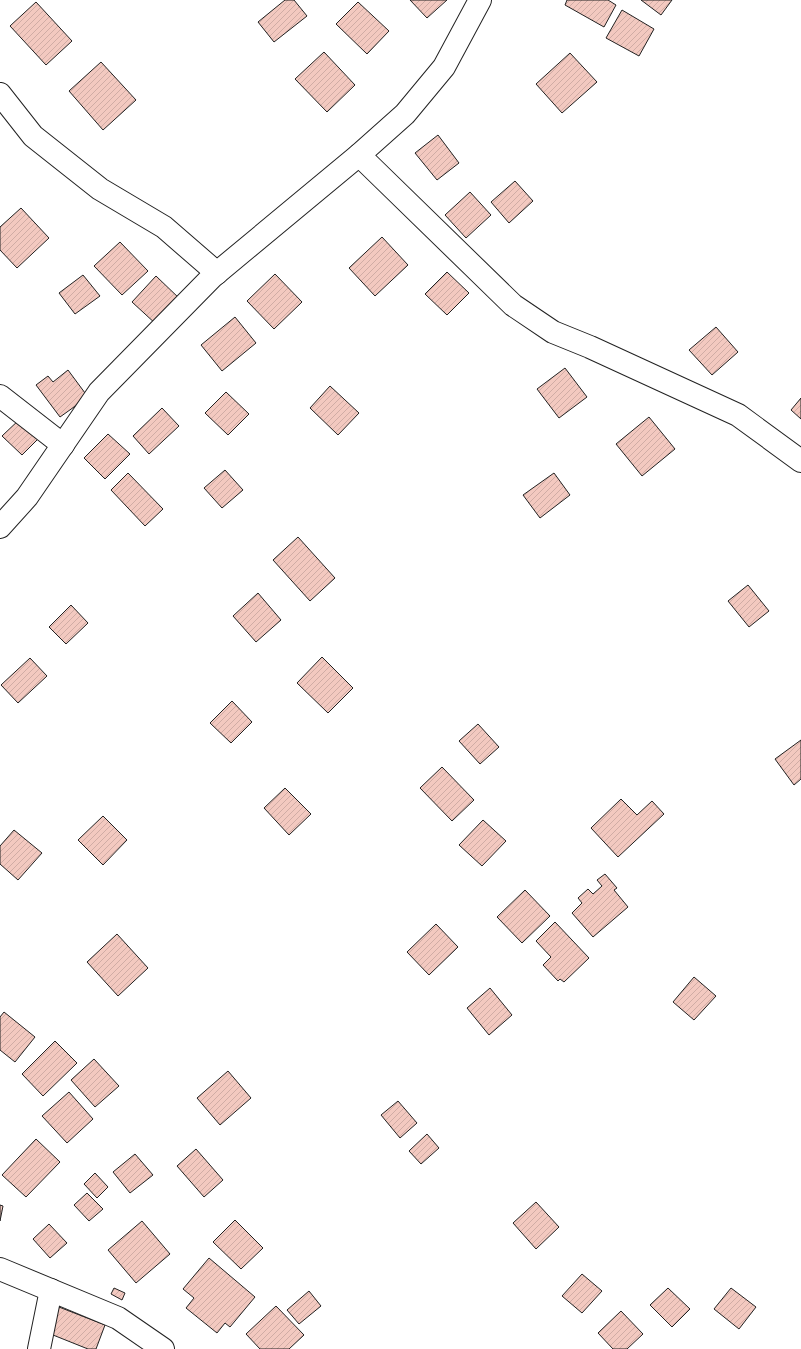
<svg xmlns="http://www.w3.org/2000/svg" width="801" height="1349" viewBox="0 0 801 1349" font-family="'Noto Serif',serif">
<style>
.building{fill:url(#building-hatch);stroke:#222}
.lines{fill:none;stroke-linecap:round;stroke-linejoin:round}
.minor-casing{stroke:#222;stroke-width:24}
.minor{stroke:#fff;stroke-width:22}
</style>
<defs>
<pattern id="building-hatch" width="6" height="6" patternUnits="userSpaceOnUse"><rect width="6" height="6" fill="#f3c9c0"/><path d="M-1 1l2-2M0 6l6-6M5 7l2-2" fill="none" stroke="#d0aca5"/></pattern>
</defs>
<rect width="100%" height="100%" fill="#fff"/>
<g class="building">
<path d="M285,0H294L307,16L274,42L258,22Z"/>
<path d="M410,0H447L427,18Z"/>
<path d="M567,0H608L616,5L604,27L565,5Z"/>
<path d="M641,0H672L661,15Z"/>
<path d="M36,2L72,41L46,65L10,26Z"/>
<path d="M358,2L389,31L367,54L336,24Z"/>
<path d="M622,10L654,29L639,56L606,38Z"/>
<path d="M324,52L355,85L327,112L295,79Z"/>
<path d="M570,53L597,82L562,113L536,84Z"/>
<path d="M101,62L136,100L103,130L69,91Z"/>
<path d="M438,135L459,163L437,180L415,153Z"/>
<path d="M515,181L533,201L509,223L491,202Z"/>
<path d="M470,192L491,215L466,238L445,215Z"/>
<path d="M21,208L49,238L17,268L0,250V227Z"/>
<path d="M382,237L408,265L375,296L349,268Z"/>
<path d="M120,242L148,271L122,295L94,266Z"/>
<path d="M447,272L469,293L447,315L425,294Z"/>
<path d="M275,274L302,302L274,329L247,301Z"/>
<path d="M83,275L100,296L75,314L59,293Z"/>
<path d="M156,276L181,300L157,325L132,302Z"/>
<path d="M235,317L256,343L222,371L201,345Z"/>
<path d="M716,327L738,352L712,375L689,350Z"/>
<path d="M565,368L587,397L559,418L537,389Z"/>
<path d="M68,370L88,397L60,417L36,385L48,376L53,382Z"/>
<path d="M330,386L359,413L338,435L310,408Z"/>
<path d="M226,392L249,414L228,435L205,413Z"/>
<path d="M801,398V419L791,410Z"/>
<path d="M162,408L179,426L149,454L133,436Z"/>
<path d="M649,417L675,449L642,476L616,444Z"/>
<path d="M21,418L40,437L22,455L2,436Z"/>
<path d="M108,434L130,454L105,479L84,458Z"/>
<path d="M225,470L243,490L222,508L204,488Z"/>
<path d="M128,473L163,509L145,526L111,490Z"/>
<path d="M554,473L570,495L540,518L523,495Z"/>
<path d="M298,537L335,578L310,601L273,560Z"/>
<path d="M748,585L769,611L749,627L728,601Z"/>
<path d="M258,593L281,620L256,642L233,616Z"/>
<path d="M71,605L88,623L66,644L49,627Z"/>
<path d="M322,657L353,688L328,713L297,683Z"/>
<path d="M30,658L47,676L18,703L1,685Z"/>
<path d="M232,701L252,722L231,743L210,723Z"/>
<path d="M478,724L499,747L480,764L459,741Z"/>
<path d="M801,740V779L794,785L775,759Z"/>
<path d="M442,767L474,800L452,821L420,788Z"/>
<path d="M285,788L311,814L289,835L264,808Z"/>
<path d="M621,799L637,815L652,801L664,814L618,857L591,828Z"/>
<path d="M103,816L127,840L103,865L78,840Z"/>
<path d="M483,820L506,841L482,866L459,845Z"/>
<path d="M14,830L42,853L18,880L0,864V846Z"/>
<path d="M605,874L617,888L614,890L628,907L593,937L572,913L582,903L578,898L588,889L593,894L602,886L597,880Z"/>
<path d="M525,890L550,916L522,943L497,917Z"/>
<path d="M555,922L589,958L564,982L560,979L558,981L543,965L551,957L536,941Z"/>
<path d="M436,924L458,947L429,975L407,952Z"/>
<path d="M117,934L148,968L118,996L87,962Z"/>
<path d="M694,977L716,996L694,1020L673,1002Z"/>
<path d="M490,988L512,1015L489,1035L467,1008Z"/>
<path d="M4,1012L35,1037L15,1062L0,1050V1017Z"/>
<path d="M55,1041L77,1063L43,1096L22,1074Z"/>
<path d="M94,1059L119,1086L95,1107L71,1080Z"/>
<path d="M228,1071L251,1098L220,1125L197,1098Z"/>
<path d="M69,1092L93,1119L67,1143L42,1116Z"/>
<path d="M398,1101L417,1123L400,1138L381,1115Z"/>
<path d="M427,1134L439,1148L421,1164L409,1151Z"/>
<path d="M36,1139L60,1162L26,1197L2,1175Z"/>
<path d="M196,1149L223,1180L204,1197L177,1166Z"/>
<path d="M135,1154L153,1175L130,1193L113,1172Z"/>
<path d="M95,1173L108,1187L97,1198L84,1184Z"/>
<path d="M87,1193L103,1209L89,1221L74,1205Z"/>
<path d="M536,1202L559,1227L536,1249L513,1223Z"/>
<path d="M0,1205L3,1206L0,1221Z"/>
<path d="M235,1220L263,1248L241,1269L213,1242Z"/>
<path d="M142,1221L170,1254L136,1283L108,1250Z"/>
<path d="M49,1224L67,1243L50,1258L33,1239Z"/>
<path d="M209,1258L255,1297L230,1327L225,1323L217,1333L186,1308L194,1298L183,1289Z"/>
<path d="M582,1274L602,1291L582,1313L562,1296Z"/>
<path d="M114,1288L125,1293L122,1300L111,1294Z"/>
<path d="M668,1288L690,1309L672,1327L650,1305Z"/>
<path d="M731,1288L756,1307L739,1329L714,1309Z"/>
<path d="M309,1291L321,1306L299,1324L287,1310Z"/>
<path d="M276,1306L304,1335L289,1349H260L246,1334Z"/>
<path d="M59,1307L105,1325L96,1349H88L48,1333Z"/>
<path d="M621,1311L643,1334L627,1349H613L598,1333Z"/>
</g>
<g class="lines">
<defs>
<g id="minor">
<path d="M0,94L33,136L100,189L164,227L217,273"/>
<path d="M359,155L513,305L553,332L590,347L738,415L801,461"/>
<path d="M0,396L63,445"/>
<path d="M0,527L27,497L99,392L212,277L359,155L405,114L444,67L480,0"/>
<path d="M0,1269L118,1318L163,1349"/>
<path d="M39,1349L51,1290"/>
</g>
</defs>
<use href="#minor" class="minor-casing"/>
<use href="#minor" class="minor"/>
</g>
</svg>
